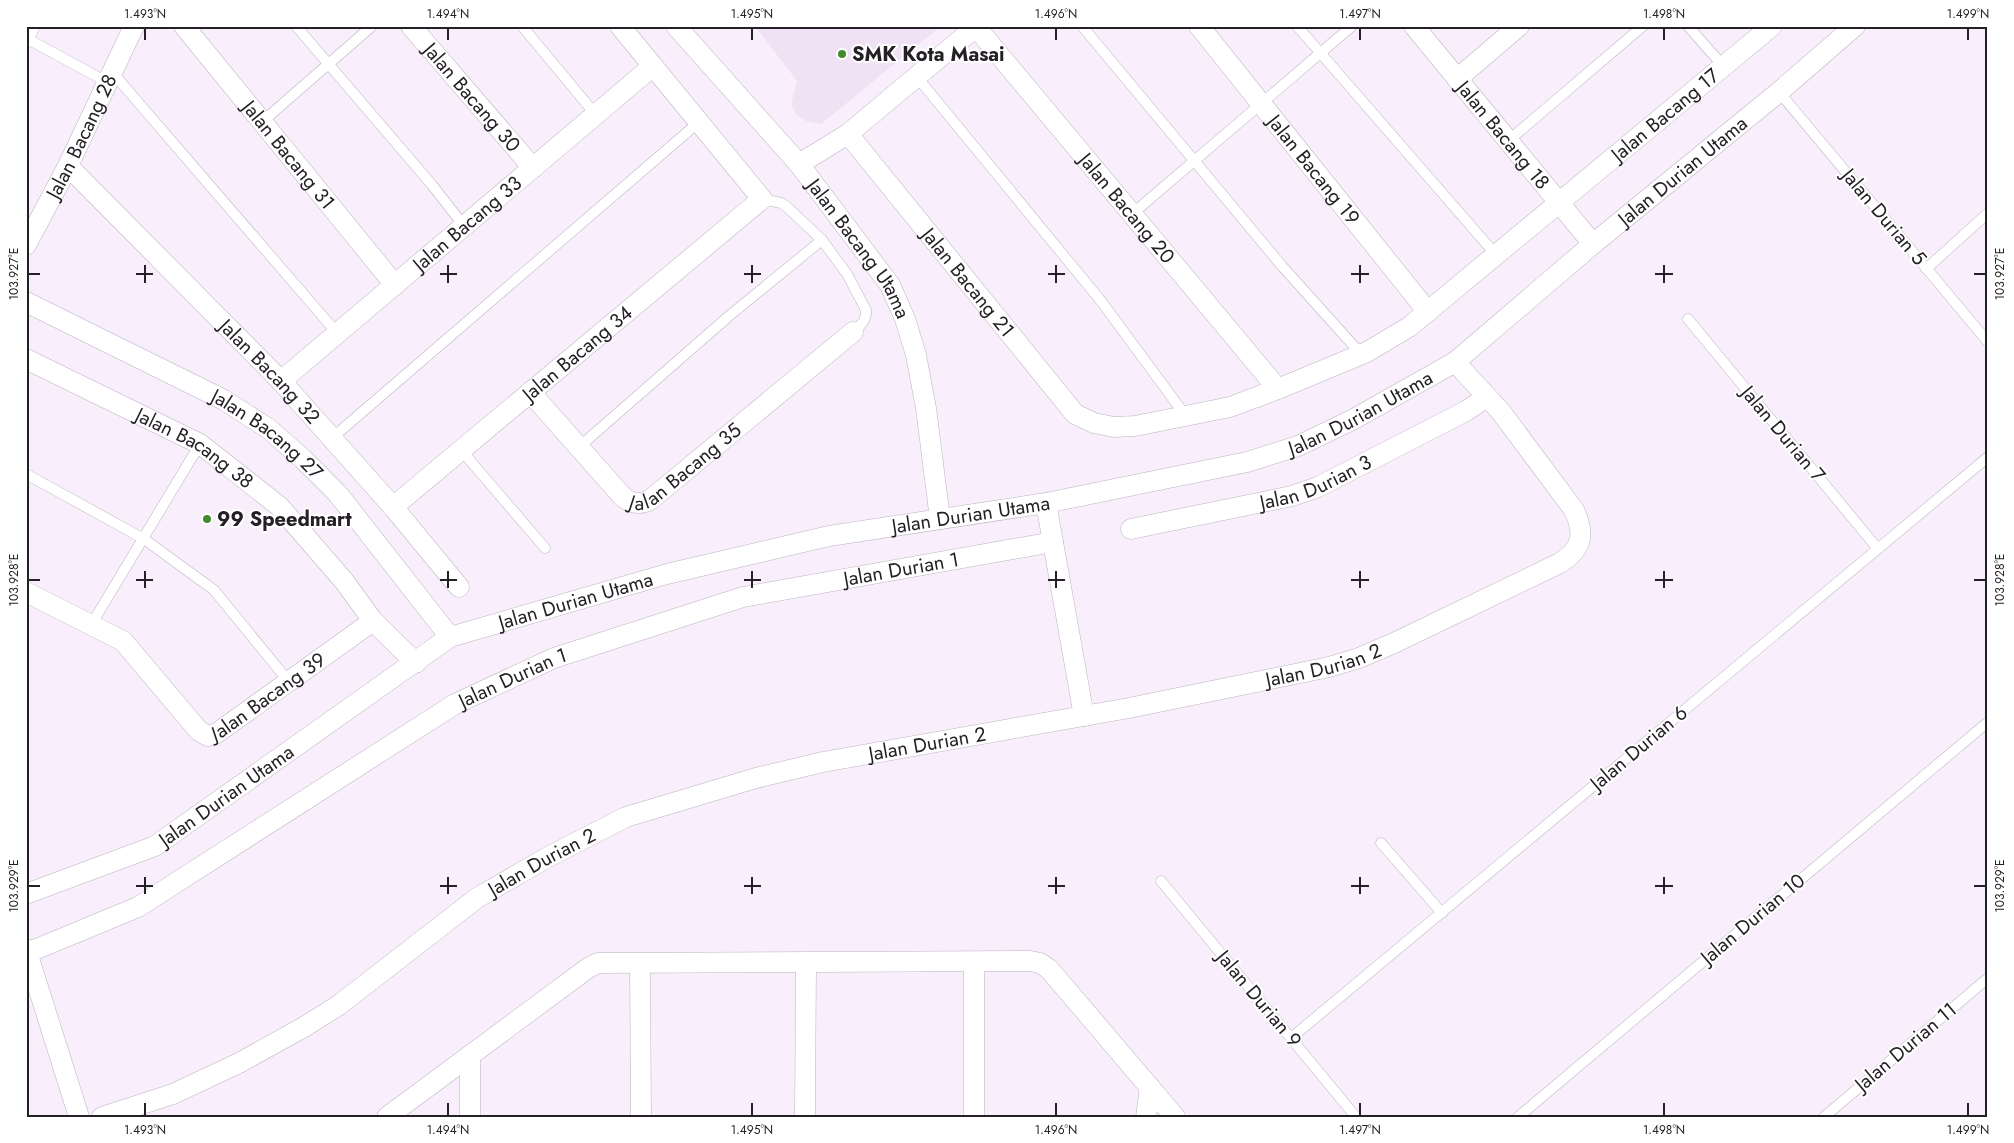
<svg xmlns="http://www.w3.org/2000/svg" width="2014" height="1143" viewBox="0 0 2014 1143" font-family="Jost,sans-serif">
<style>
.built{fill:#f0e1f4}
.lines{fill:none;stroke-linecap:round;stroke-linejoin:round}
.lane-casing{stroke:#bcb3bf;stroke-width:11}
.street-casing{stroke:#bcb3bf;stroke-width:21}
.lane{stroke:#fff;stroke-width:10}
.street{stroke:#fff;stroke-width:20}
.ticks{fill:none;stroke:#242025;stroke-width:2}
.poi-dot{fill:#45892d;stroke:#fff;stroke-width:2}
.labels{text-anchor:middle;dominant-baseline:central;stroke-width:4;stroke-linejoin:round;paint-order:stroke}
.poi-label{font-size:20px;font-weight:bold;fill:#242025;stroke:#fff;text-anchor:start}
.street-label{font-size:20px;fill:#242025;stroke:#fff}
.neatline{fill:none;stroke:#242025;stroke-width:2}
.ticks-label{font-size:12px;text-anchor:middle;fill:#242025}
</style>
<rect width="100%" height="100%" fill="#f9effc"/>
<path class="built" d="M755,26H941L821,124L806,121L796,115L791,104L797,81Z"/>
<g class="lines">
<defs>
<g id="lane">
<path d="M296,26L432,185L464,226"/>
<path d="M522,26L596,115"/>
<path d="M1082,26L1282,266L1361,354"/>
<path d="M1297,26L1497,256"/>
<path d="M1688,26L1724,67"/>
<path d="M26,38L107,82"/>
<path d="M27,43L35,26"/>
<path d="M112,72L337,333"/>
<path d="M917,77L1101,301L1185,415"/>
<path d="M1779,92L1988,342"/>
<path d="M262,122L372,26"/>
<path d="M1508,141L1643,26"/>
<path d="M762,199L781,203L787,207L822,240L847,274L866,310C867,321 860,325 853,332"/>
<path d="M1132,214L1352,26"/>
<path d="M1926,269L1988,213"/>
<path d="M1688,319L1878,549"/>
<path d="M332,438L699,122"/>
<path d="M579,447L729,316L822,240"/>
<path d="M461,450L545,548"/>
<path d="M26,474L144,539L214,590L289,682"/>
<path d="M91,625L200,444"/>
<path d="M1381,843L1442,913"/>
<path d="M1161,881L1356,1117"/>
<path d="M1291,1038L1988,457"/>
<path d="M1518,1117L1988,722"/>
<path d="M1824,1117L1988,978"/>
</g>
<g id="street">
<path id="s1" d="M184,26L395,285"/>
<path id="s2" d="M411,26L533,168"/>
<path id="s3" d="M676,26L799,164L890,285L905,319L916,355L926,408L940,519"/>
<path id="s4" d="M1199,26L1428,312"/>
<path id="s5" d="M1414,26L1593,244"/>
<path id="s6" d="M976,27L1278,389"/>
<path d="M1457,79L1519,26"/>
<path id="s7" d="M848,134L1075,414L1094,423L1114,427L1135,426L1230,407L1278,389L1367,352L1409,327L1772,26"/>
<path d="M799,164L848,134L977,26"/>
<path id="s8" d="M68,166L281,381L393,507L459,587"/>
<path id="s9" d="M26,245L68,166L134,26"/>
<path id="s10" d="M26,302L224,400L269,429L303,459L338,494L450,637"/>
<path id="s11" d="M26,359L200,444L279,506L344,581L373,621L416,663"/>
<path id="s12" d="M281,381L653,66"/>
<path id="s13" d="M530,392L623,497C632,504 640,505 650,500L853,332"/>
<path d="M1046,503L1084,716"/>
<path id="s14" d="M393,507L762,199L620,26"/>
<path id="s15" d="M1131,529L1292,496L1318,487L1466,411L1487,397"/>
<path id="s16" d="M26,592L123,641L199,731L208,736L217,733L373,621"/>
<path id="s17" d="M26,894L155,846L450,637L667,574L829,536L1046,503L1247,462L1298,446L1354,419L1455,362L1593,244L1779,92L1855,26"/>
<path d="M26,949L79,1117"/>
<path id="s18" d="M27,953L138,907L455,704L554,658L743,597L1053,542"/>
<path d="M640,963L641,1117"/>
<path d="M470,1055V1117"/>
<path id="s19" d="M102,1117L173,1094L239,1063L304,1027L339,1005L477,898L548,857L626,817L756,778L823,762L1129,708L1329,667L1359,658L1394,643L1560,563C1583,548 1585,534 1574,510L1501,412L1455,362"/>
<path d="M387,1117L588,968L598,963L1030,961L1040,963L1049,969L1175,1117"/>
<path d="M805,1117L806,963"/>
<path d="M974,1117V962"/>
<path d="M1146,1117L1150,1087"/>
</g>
</defs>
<use href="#lane" class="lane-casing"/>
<use href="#street" class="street-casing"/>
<use href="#lane" class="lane"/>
<use href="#street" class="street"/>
</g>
<path class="ticks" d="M145,28V40M448,28V40M752,28V40M1056,28V40M1360,28V40M1664,28V40M1968,28V40M145,265V283M448,265V283M752,265V283M1056,265V283M1360,265V283M1664,265V283M28,274H40M136,274H153M440,274H457M744,274H761M1048,274H1065M1351,274H1369M1655,274H1673M1974,274H1986M145,571V588M448,571V588M752,571V588M1056,571V588M1360,571V588M1664,571V588M28,580H40M136,580H153M440,580H457M744,580H761M1048,580H1065M1351,580H1369M1655,580H1673M1974,580H1986M145,877V894M448,877V894M752,877V894M1056,877V894M1360,877V894M1664,877V894M28,886H40M136,886H153M440,886H457M744,886H761M1048,886H1065M1351,886H1369M1655,886H1673M1974,886H1986M145,1103V1116M448,1103V1116M752,1103V1116M1056,1103V1116M1360,1103V1116M1664,1103V1116M1968,1103V1116"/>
<g class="poi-dot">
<circle cx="842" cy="54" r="5"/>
<circle cx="207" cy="519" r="5"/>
</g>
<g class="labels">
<g class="poi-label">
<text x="852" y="54">SMK Kota Masai</text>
<text x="217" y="519">99 Speedmart</text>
</g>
<g class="street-label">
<text stroke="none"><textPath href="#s2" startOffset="94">Jalan Bacang 30</textPath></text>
<text stroke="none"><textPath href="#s7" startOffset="1049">Jalan Bacang 17</textPath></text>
<text stroke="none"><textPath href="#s5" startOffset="141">Jalan Bacang 18</textPath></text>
<text stroke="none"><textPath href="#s9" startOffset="122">Jalan Bacang 28</textPath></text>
<text stroke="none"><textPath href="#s1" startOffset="166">Jalan Bacang 31</textPath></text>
<text stroke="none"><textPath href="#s4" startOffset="184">Jalan Bacang 19</textPath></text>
<text stroke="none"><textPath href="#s17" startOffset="1845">Jalan Durian Utama</textPath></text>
<text stroke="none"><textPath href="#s6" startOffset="236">Jalan Bacang 20</textPath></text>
<text transform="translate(1884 217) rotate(50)">Jalan Durian 5</text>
<text stroke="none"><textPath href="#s12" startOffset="244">Jalan Bacang 33</textPath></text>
<text stroke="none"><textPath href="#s3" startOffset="289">Jalan Bacang Utama</textPath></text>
<text stroke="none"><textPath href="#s7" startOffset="191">Jalan Bacang 21</textPath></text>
<text stroke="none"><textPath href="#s14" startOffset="240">Jalan Bacang 34</textPath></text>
<text stroke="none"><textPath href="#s8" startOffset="288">Jalan Bacang 32</textPath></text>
<text stroke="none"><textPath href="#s17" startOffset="1440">Jalan Durian Utama</textPath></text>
<text transform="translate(1783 434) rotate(50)">Jalan Durian 7</text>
<text stroke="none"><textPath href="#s10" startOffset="276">Jalan Bacang 27</textPath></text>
<text stroke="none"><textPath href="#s11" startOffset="191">Jalan Bacang 38</textPath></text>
<text stroke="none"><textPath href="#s13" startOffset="216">Jalan Bacang 35</textPath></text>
<text stroke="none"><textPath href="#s15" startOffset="191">Jalan Durian 3</textPath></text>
<text stroke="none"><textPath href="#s17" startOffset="1035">Jalan Durian Utama</textPath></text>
<text stroke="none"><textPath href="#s18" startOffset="965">Jalan Durian 1</textPath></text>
<text stroke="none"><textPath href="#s17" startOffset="630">Jalan Durian Utama</textPath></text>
<text stroke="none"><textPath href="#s19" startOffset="1322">Jalan Durian 2</textPath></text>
<text stroke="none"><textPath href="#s18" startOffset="560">Jalan Durian 1</textPath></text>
<text stroke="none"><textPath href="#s16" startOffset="309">Jalan Bacang 39</textPath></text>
<text stroke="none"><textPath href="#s19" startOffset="918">Jalan Durian 2</textPath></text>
<text transform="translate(1639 748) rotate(-40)">Jalan Durian 6</text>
<text stroke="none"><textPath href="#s17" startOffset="225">Jalan Durian Utama</textPath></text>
<text stroke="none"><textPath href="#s19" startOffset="512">Jalan Durian 2</textPath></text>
<text transform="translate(1753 919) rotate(-40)">Jalan Durian 10</text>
<text transform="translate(1259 999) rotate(50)">Jalan Durian 9</text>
<text transform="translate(1906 1047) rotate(-40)">Jalan Durian 11</text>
</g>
</g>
<rect width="2014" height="1143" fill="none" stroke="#ffffff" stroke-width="55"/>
<rect x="28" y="28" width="1958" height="1088" class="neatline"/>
<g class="ticks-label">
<text x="145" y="18">1.493°N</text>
<text x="448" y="18">1.494°N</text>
<text x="752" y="18">1.495°N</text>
<text x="1056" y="18">1.496°N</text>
<text x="1360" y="18">1.497°N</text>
<text x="1664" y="18">1.498°N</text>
<text x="1968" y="18">1.499°N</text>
<text transform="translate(2000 274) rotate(-90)" y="4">103.927°E</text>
<text transform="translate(14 274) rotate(-90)" y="4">103.927°E</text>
<text transform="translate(2000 580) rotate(-90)" y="4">103.928°E</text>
<text transform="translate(14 580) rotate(-90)" y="4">103.928°E</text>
<text transform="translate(14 886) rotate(-90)" y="4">103.929°E</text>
<text transform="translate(2000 886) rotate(-90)" y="4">103.929°E</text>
<text x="145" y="1134">1.493°N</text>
<text x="448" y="1134">1.494°N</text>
<text x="752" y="1134">1.495°N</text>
<text x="1056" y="1134">1.496°N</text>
<text x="1360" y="1134">1.497°N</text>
<text x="1664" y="1134">1.498°N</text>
<text x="1968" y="1134">1.499°N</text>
</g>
</svg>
